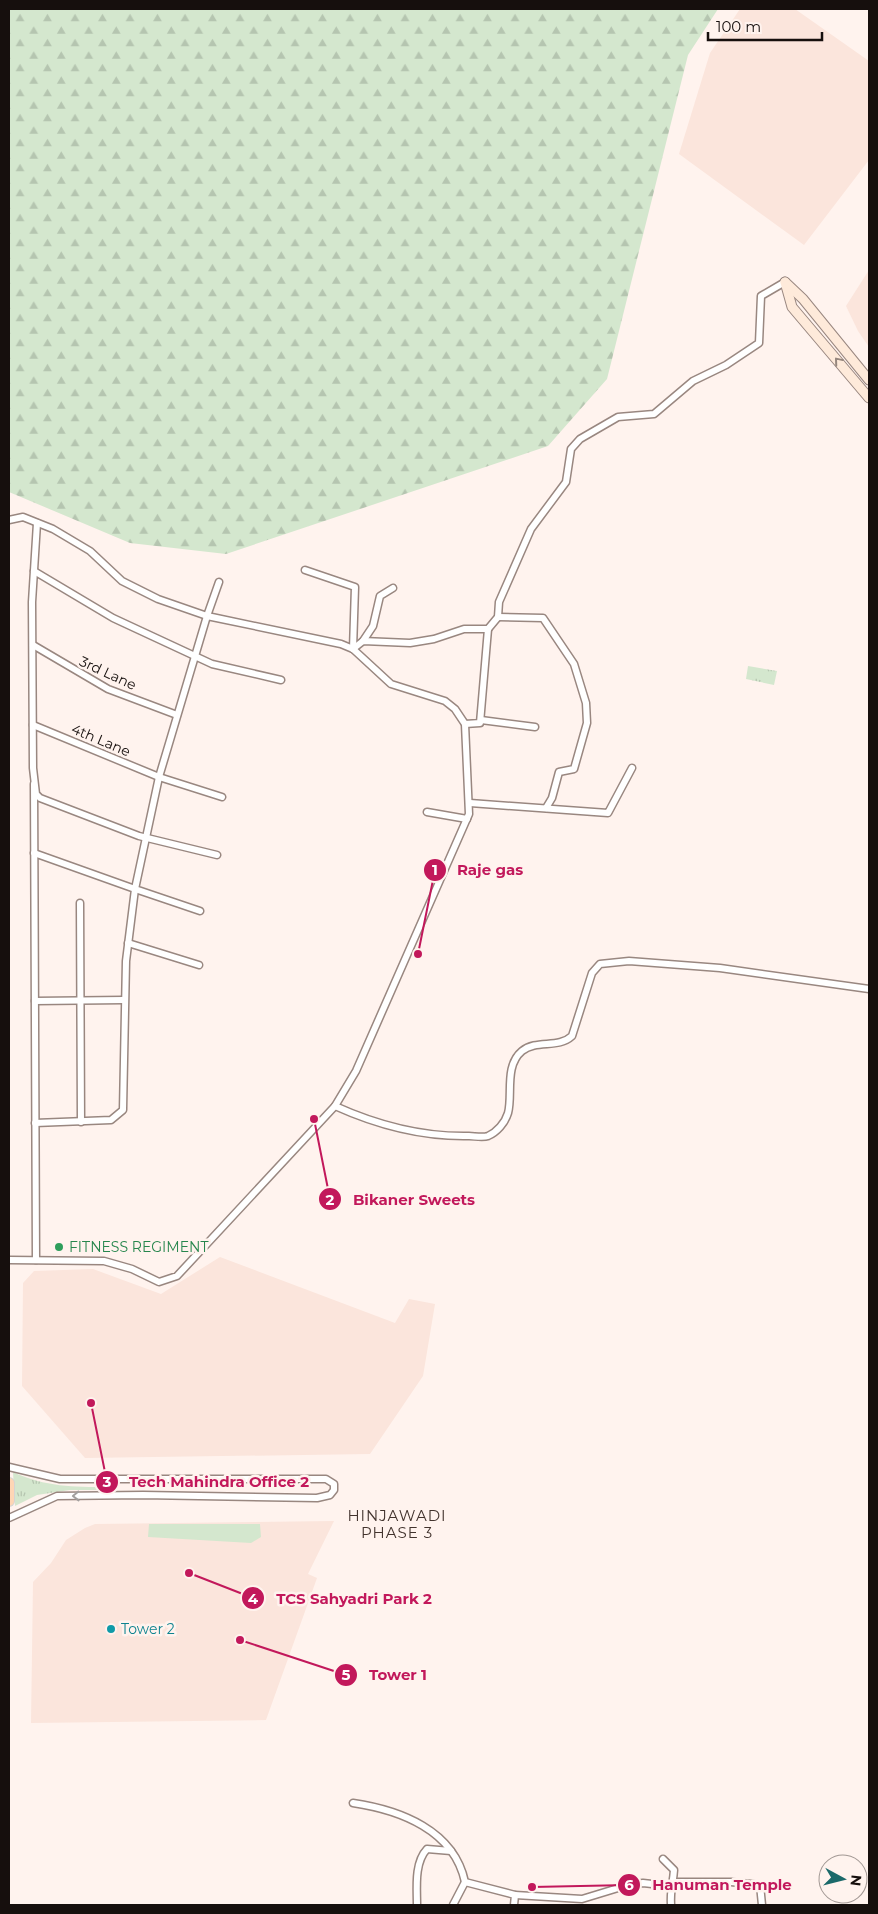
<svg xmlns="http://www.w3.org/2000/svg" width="878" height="1914" viewBox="0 0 878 1914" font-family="Montserrat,sans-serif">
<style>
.built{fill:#fbe5dc}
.grass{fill:url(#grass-tufts)}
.forest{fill:url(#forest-firs)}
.garden{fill:#d4e7ce}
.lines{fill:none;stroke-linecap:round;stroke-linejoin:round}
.minor-casing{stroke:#998780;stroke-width:9}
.secondary-casing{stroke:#998780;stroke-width:11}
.primary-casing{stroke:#d5d4d3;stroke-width:12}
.minor{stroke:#fff;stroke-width:6}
.secondary{stroke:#feeada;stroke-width:9}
.primary{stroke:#fed6b5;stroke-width:10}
.oneway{stroke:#96877e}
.oneway2{stroke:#a29f9e}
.leisure-dot{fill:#2e9e5b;stroke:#fff3ee;stroke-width:2}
.culture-dot{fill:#0f9aa8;stroke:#fff3ee;stroke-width:2}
.labels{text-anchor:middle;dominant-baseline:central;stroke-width:5;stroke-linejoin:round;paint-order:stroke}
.street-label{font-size:14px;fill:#160f0d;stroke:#fff3ee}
.leisure-label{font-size:14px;fill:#27864d;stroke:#fff3ee;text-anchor:start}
.culture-label{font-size:14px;fill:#0d838f;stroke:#fff3ee;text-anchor:start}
.neighbourhood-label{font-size:15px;letter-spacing:1px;fill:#42332d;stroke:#fff3ee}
.leader{fill:none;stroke:#c2185b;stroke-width:2}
.callout-dot{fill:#c2185b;stroke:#fff3ee;stroke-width:2}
.mark-label{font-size:15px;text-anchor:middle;font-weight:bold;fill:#fff}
.callout-label{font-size:15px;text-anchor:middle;font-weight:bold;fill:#c2185b;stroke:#fff3ee;stroke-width:5;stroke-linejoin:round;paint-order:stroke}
</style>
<defs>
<pattern id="grass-tufts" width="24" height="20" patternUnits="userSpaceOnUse" patternTransform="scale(1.25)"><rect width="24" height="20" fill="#d4e7ce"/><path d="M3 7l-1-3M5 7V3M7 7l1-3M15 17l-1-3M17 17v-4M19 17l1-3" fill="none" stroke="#b5c5b0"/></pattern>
<pattern id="forest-firs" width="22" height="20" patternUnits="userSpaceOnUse" patternTransform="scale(1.25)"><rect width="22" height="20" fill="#d4e7ce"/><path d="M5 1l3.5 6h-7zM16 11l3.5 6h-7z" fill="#b5c5b0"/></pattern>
</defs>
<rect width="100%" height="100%" fill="#fff3ee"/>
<g class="built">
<path d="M740,9H795L869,61V160L804,245L679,154L710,53Z"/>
<path d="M869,270V347L858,331L846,306Z"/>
<path d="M220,1257L395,1323L409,1299L435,1304L423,1376L370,1454L85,1458L22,1386L23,1283L34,1271L93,1269L161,1294Z"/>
<path d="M334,1521L308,1574L317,1578L266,1720L31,1723L33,1582L51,1563L66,1540L85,1528L95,1524Z"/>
</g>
<g class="grass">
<path d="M748,666L777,671L774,685L746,679Z"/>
<path d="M13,1472C46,1487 73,1487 108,1487L109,1490H70L37,1495L15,1506Z"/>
</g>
<path class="forest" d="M9,9H718L688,55L607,379L548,446L226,554L130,543L9,492Z"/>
<path class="garden" d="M149,1524H260L261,1537L251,1543L148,1537Z"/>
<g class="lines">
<defs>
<g id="minor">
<path d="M9,520L23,517L53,529L90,551L122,581L158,599L207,616L341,644L353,649L391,684L445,701L455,709L465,724L469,814L356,1071L335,1106L177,1276L159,1282L132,1269L104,1261L9,1260"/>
<path d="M37,523L32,602L33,768L36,794L40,798L139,836L217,855"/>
<path d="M305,570L355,587L353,649"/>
<path d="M34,571L113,618L212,664L281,680"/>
<path d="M498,617L543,618L574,664L586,703L587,723L574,769L559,772L552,798L546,808"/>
<path d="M363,641L373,626L380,596L393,588"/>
<path d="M33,645L108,689L177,715"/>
<path d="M353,649L363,641L410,643L434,639L464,629H488L498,617L499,602L531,529L566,482L571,449L580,439L618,417L654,414L693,381L726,365L759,343L761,296L785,282"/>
<path d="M481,720L535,727"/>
<path d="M465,724L480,723L488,629"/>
<path d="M33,725L159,777L222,797"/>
<path d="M34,784L36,1260"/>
<path d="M470,803L608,813L632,768"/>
<path d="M427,812L467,819"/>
<path d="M34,853L135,889L126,961L123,1110L111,1120L35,1123"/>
<path d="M80,903L81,1122"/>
<path d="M200,911L135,889L159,777L207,616L219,582"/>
<path d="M128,943L199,965"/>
<path d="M35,1001L124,1000"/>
<path d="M335,1106C377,1125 422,1137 469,1136C474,1136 483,1138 488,1136C497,1132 505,1123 508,1113C513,1095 504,1066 522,1051C537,1039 558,1049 572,1036L592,973L600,964L629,961L720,968L869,989"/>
<path d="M9,1467L60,1479H326L334,1484V1490L330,1495L317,1498L143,1495L57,1496L9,1518"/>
<path d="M353,1803C400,1810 454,1830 465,1882L515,1895L514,1905"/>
<path d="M663,1859L674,1870C673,1884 670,1890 671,1905"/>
<path d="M673,1882H731L760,1885L762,1905"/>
<path d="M515,1895L582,1899L628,1885L643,1883L670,1886"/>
<path d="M417,1905C417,1888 414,1863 427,1849L451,1851"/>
<path d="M453,1905L465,1882"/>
</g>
<g id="secondary">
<path d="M785,282L792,307L869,398"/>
<path d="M785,282L803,299L869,380"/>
</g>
<path id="primary" d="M9,1483V1501"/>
</defs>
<use href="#minor" class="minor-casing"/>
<use href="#secondary" class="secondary-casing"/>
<use href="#primary" class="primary-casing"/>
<use href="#minor" class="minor"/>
<use href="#secondary" class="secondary"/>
<use href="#primary" class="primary"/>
</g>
<defs><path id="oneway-chevron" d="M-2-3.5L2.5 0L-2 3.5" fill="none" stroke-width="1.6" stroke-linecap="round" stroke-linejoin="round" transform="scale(1.25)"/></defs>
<use class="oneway" href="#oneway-chevron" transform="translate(838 361) rotate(-130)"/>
<use class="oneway2" href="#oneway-chevron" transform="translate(76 1496) rotate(179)"/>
<circle class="leisure-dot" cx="59" cy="1247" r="5"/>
<circle class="culture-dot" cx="111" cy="1629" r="5"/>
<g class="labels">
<g class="street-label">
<text transform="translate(108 673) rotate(25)">3rd Lane</text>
<text transform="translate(101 740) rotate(23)">4th Lane</text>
</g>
<g class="leisure-label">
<text x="69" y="1247">FITNESS REGIMENT</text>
</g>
<g class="culture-label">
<text x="121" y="1629">Tower 2</text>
</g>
<g class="neighbourhood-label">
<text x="397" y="1515">HINJAWADI<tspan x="397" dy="17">PHASE 3</tspan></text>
</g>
</g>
<path class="leader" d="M418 954L435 870M314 1119L330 1199M91 1403L107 1482M189 1573L253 1598M240 1640L346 1675M532 1887L629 1885"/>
<g class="callout-dot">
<circle cx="418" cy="954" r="5"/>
<circle cx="314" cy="1119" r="5"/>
<circle cx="91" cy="1403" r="5"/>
<circle cx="189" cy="1573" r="5"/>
<circle cx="240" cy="1640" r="5"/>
<circle cx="532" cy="1887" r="5"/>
<circle cx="435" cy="870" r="12"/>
<circle cx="330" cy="1199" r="12"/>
<circle cx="107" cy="1482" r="12"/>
<circle cx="253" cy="1598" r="12"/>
<circle cx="346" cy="1675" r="12"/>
<circle cx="629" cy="1885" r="12"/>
</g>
<g class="mark-label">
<text x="435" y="875">1</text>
<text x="330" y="1205">2</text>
<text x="107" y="1487">3</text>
<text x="253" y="1604">4</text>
<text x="346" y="1680">5</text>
<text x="629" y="1890">6</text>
</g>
<g class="callout-label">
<text x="490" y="875">Raje gas</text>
<text x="414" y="1205">Bikaner Sweets</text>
<text x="219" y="1487">Tech Mahindra Office 2</text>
<text x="354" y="1604">TCS Sahyadri Park 2</text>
<text x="398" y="1680">Tower 1</text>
<text x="722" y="1890">Hanuman Temple</text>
</g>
<rect width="878" height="1914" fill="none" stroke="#160f0d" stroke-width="20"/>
<g transform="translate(843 1879) rotate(97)"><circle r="24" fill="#fff3ee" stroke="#a29894"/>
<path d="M0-4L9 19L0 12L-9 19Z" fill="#1b696a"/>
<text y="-8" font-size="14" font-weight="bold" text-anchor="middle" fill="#160f0d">N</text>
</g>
<path d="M708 32v8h114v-8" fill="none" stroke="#160f0d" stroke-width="2.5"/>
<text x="716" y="32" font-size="15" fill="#160f0d" stroke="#fff3ee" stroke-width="4" paint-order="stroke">100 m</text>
</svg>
